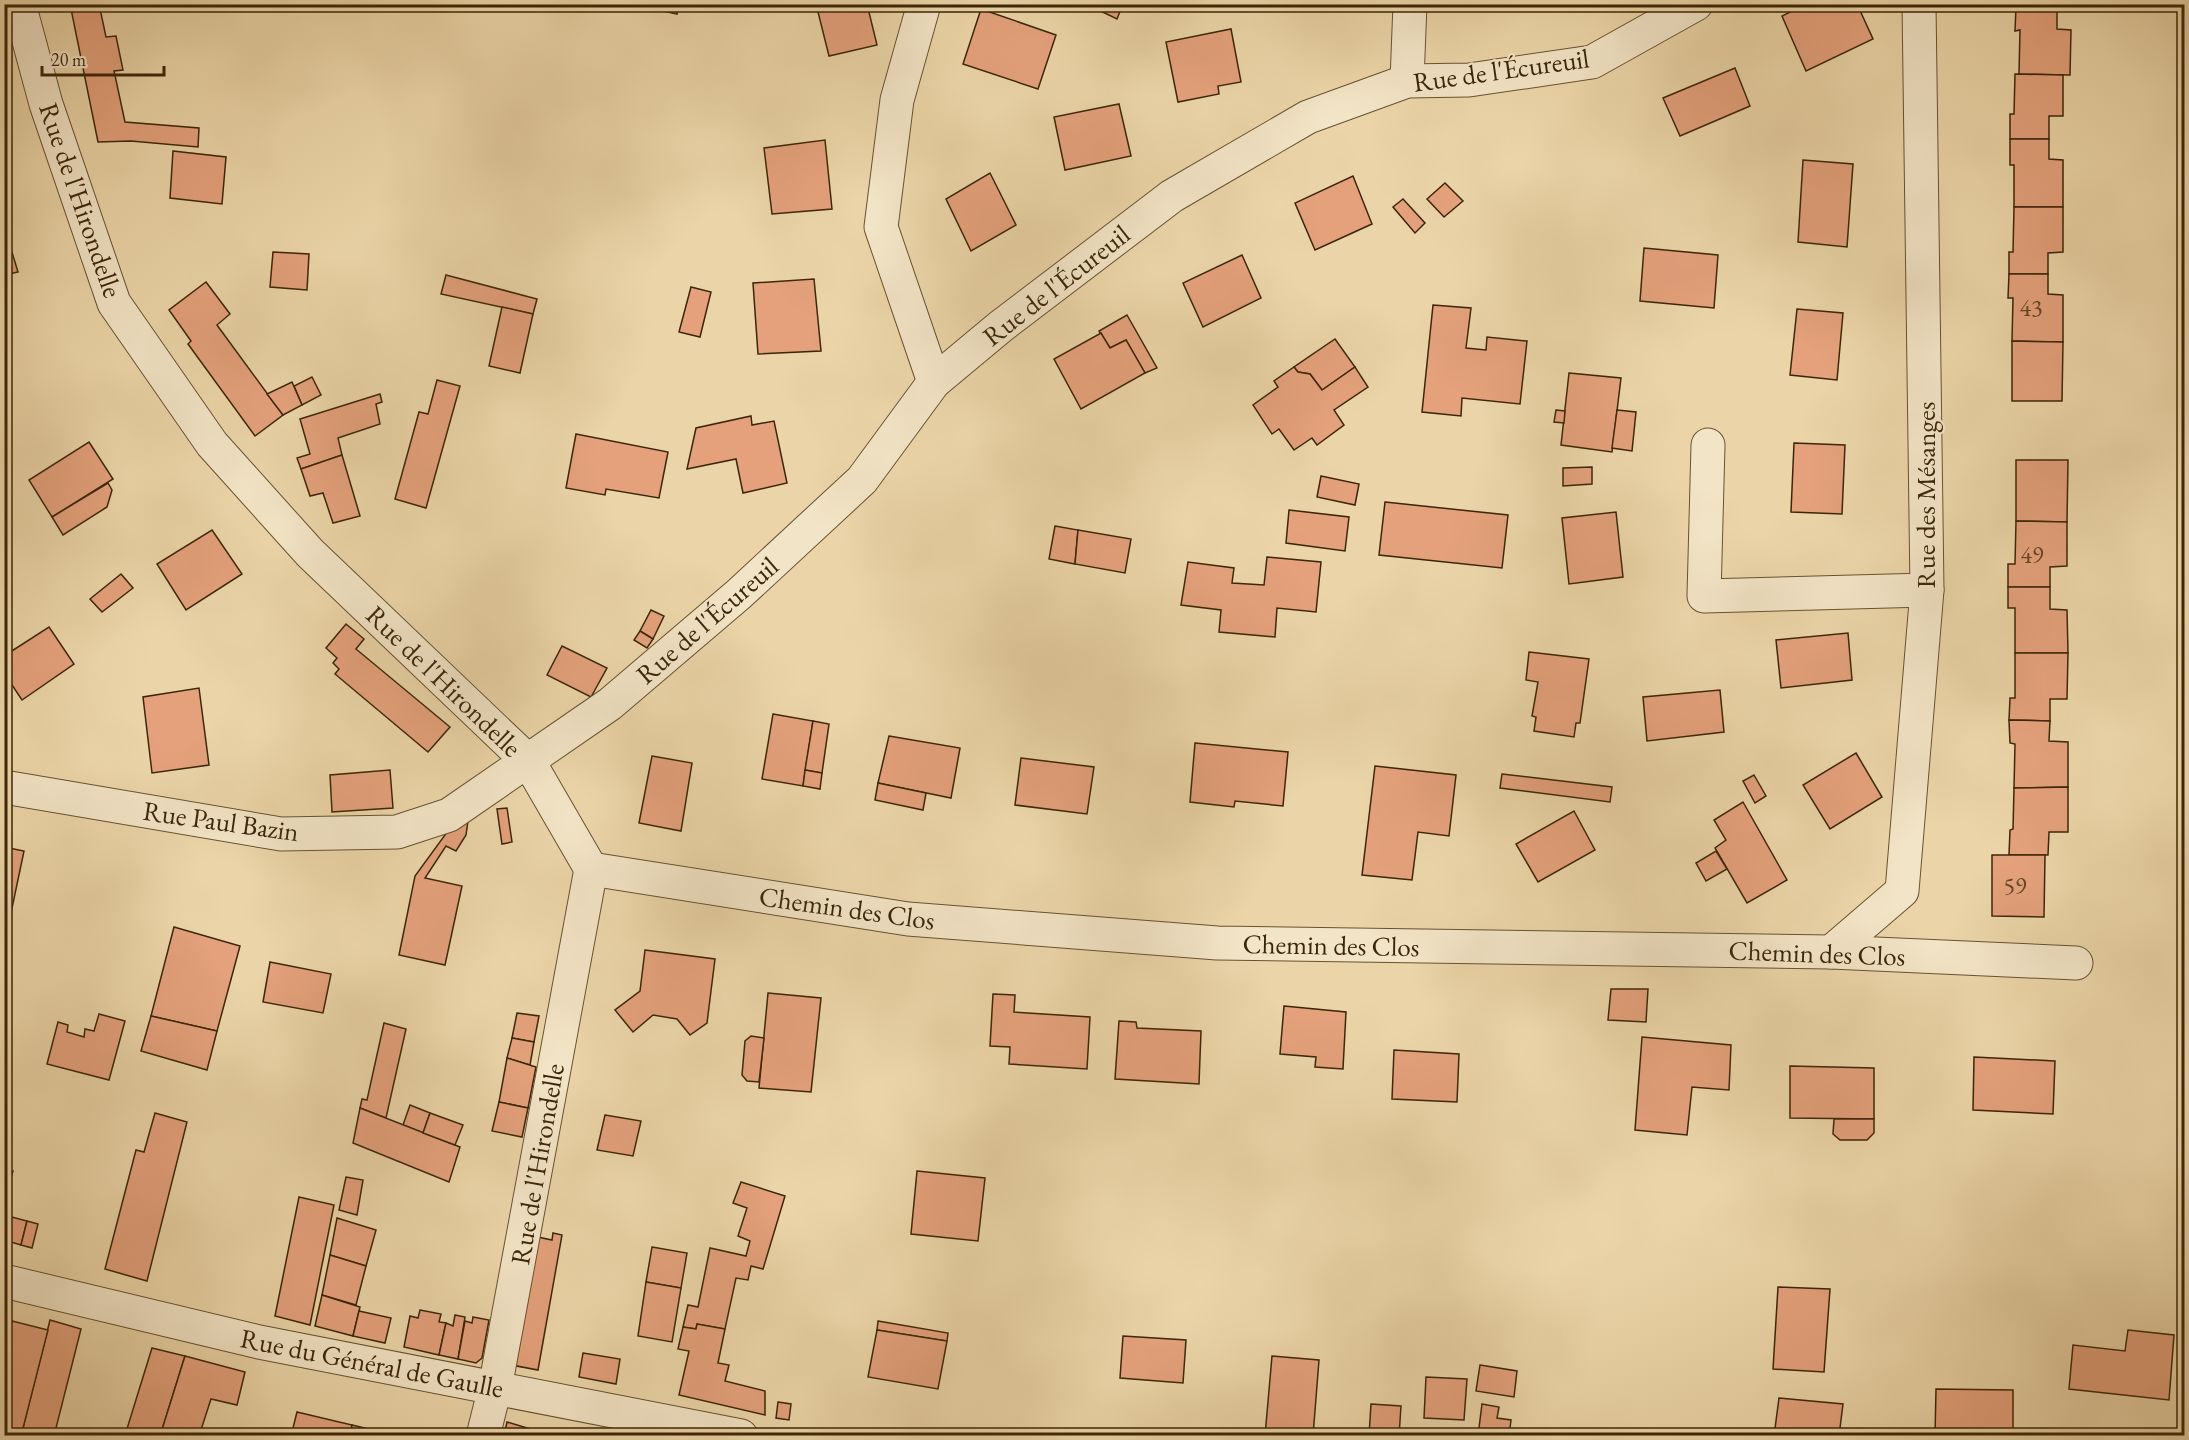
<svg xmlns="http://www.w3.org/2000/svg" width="2189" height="1440" viewBox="0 0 2189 1440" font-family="'EB Garamond',serif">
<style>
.building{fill:#e4a17c;stroke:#3c2609;stroke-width:1.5}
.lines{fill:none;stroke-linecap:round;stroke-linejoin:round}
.minor-casing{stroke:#685231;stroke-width:35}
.tertiary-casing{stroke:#685231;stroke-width:35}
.minor{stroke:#f2e4c6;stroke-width:33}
.tertiary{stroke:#f2e4c6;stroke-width:33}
.labels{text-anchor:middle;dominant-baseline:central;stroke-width:4.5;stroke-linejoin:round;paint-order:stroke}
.number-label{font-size:24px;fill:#664526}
.street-label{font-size:27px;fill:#3c2609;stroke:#f2e4c6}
</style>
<rect width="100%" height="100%" fill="#ebd5a8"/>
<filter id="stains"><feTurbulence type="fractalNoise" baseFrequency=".00333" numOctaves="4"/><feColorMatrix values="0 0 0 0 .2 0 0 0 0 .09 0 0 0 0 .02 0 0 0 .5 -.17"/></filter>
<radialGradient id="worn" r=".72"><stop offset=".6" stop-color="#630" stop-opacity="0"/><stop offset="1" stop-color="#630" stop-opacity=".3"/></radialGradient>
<g class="building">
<path d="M70,4H99L106,37L116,36L123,70L114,71L125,122L199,128L198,147L131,141L98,142Z"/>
<path d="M655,4H679L677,14L654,9Z"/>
<path d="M816,4H867L877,45L829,56Z"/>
<path d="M1086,4H1123L1117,19Z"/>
<path d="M1806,4H1857L1873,39L1806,71L1782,16Z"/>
<path d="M2020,4H2071V8L2020,7Z"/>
<path d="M2016,7L2057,8V29L2071,30L2070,75L2019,74L2020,30L2015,31Z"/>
<path d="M981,9L1056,35L1038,89L963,64Z"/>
<path d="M1231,29L1241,82L1218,86L1219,94L1178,102L1166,42Z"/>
<path d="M1735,68L1750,106L1680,136L1663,98Z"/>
<path d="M2015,74L2063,75V116H2049V139H2010V114H2014Z"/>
<path d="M1119,104L1131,156L1065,170L1054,117Z"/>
<path d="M2010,139H2049V159L2063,160V207H2014V165H2010Z"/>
<path d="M825,140L832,209L772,214L764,148Z"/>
<path d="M173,151L226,157L222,204L170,198Z"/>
<path d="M1803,160L1853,164L1847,247L1798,242Z"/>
<path d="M990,173L1016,225L971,251L946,199Z"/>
<path d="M1353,176L1372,224L1315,250L1295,203Z"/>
<path d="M1445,183L1463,201L1444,217L1427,199Z"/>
<path d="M1403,199L1425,223L1415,233L1393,207Z"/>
<path d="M2014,207H2063V252L2048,253V274H2009V252H2013Z"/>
<path d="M4,226L18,272L4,275Z"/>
<path d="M1644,248L1718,255L1714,308L1640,301Z"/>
<path d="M273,252L309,254L307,290L270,287Z"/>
<path d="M1242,255L1261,298L1203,327L1183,283Z"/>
<path d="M2009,274H2048V294L2063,295V342L2012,341L2013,298H2008Z"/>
<path d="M446,275L537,299L533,314L441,294Z"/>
<path d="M814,279L821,351L758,354L753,283Z"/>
<path d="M206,282L230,314L217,325L283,415L255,436L188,344L191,341L169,310Z"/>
<path d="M691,287L711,292L700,337L679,332Z"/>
<path d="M1433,305L1471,308L1466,348L1486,350L1487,337L1527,341L1520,404L1462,398L1461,416L1422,412Z"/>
<path d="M502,307L533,314L520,373L489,366Z"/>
<path d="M1797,309L1843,313L1837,380L1790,375Z"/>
<path d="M1127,315L1157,368L1145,373L1126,340L1110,348L1099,331Z"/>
<path d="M1101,333L1110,348L1126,340L1145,373L1081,409L1054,359Z"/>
<path d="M1335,339L1355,367L1322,390L1310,374L1298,372L1294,367Z"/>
<path d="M2012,341L2063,342L2062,401H2012Z"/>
<path d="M1294,367L1298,372L1310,374L1322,390L1355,367L1368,387L1334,410L1344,425L1317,445L1312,438L1294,450L1279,429L1272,434L1253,405L1278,387L1274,381Z"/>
<path d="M1569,373L1621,378L1612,452L1561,445Z"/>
<path d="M312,377L321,395L302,405L294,386Z"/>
<path d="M437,380L460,386L426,508L395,499L419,412L428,414Z"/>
<path d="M292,382L302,405L283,415L267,394Z"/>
<path d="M380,394L382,402L376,404L380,424L338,438L342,455L301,469L297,458L310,454L300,419Z"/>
<path d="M1556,410L1565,411L1564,423L1554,422Z"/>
<path d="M1617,410L1636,412L1632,451L1612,448Z"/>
<path d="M751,416L752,425L774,421L787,483L743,493L736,459L687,469L696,428Z"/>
<path d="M576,434L668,452L659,498L606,489L605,495L566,488Z"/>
<path d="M89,442L113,479L52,517L29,480Z"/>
<path d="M1794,443L1845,445L1842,514L1791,512Z"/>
<path d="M342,455L360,516L333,523L323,493L310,496L301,469Z"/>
<path d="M2016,460H2068L2067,522L2016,521Z"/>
<path d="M1592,467V484L1563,486V468Z"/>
<path d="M1321,476L1359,484L1355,505L1317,497Z"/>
<path d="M108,483L112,490L107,507L63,535L52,517Z"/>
<path d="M1385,502L1508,515L1502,568L1379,555Z"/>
<path d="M1289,510L1349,517L1345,551L1286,543Z"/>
<path d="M1616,512L1623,577L1569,584L1562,518Z"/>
<path d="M2016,521L2067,522V566L2050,567V587H2008V564H2015Z"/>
<path d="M1055,526L1078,530L1075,564L1049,559Z"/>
<path d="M212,530L242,574L186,610L157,564Z"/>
<path d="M1078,530L1131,539L1125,573L1075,564Z"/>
<path d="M1267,557L1321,562L1316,612L1277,608L1275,637L1219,632L1221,610L1181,605L1188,562L1234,568L1232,583L1264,585Z"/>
<path d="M121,574L133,588L102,612L90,599Z"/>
<path d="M2008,587H2050V609L2067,610L2068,653H2015V608H2008Z"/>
<path d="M651,610L664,616L653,639L640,631Z"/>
<path d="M346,624L364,639L356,649L450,727L428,752L335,674L339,669L333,663L337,658L326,648Z"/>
<path d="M49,627L74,664L22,700L4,673V656Z"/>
<path d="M640,631L653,639L647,648L634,640Z"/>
<path d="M1848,633L1852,680L1781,688L1776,640Z"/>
<path d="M562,646L607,668L591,697L547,675Z"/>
<path d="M1529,652L1589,659L1580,723H1576L1574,737L1534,731L1536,717L1532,716L1538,682L1526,680Z"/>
<path d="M2015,653H2068L2067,699H2050V721L2009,720L2010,698H2015Z"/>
<path d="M199,688L209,765L152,773L143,697Z"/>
<path d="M1720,690L1724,732L1647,741L1643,697Z"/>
<path d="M773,714L813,721L803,786L762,779Z"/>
<path d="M2009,720L2050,721L2049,741L2068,742V787L2014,788L2015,744L2010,743Z"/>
<path d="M813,721L829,724L822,773L805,770Z"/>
<path d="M889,736L960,748L951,798L878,783Z"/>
<path d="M1195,743L1288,752L1283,806L1235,801L1234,807L1190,802Z"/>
<path d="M1856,753L1882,797L1830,829L1803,785Z"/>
<path d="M652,756L692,763L681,831L639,823Z"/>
<path d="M1021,758L1094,767L1087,814L1015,805Z"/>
<path d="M1375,766L1456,775L1449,836L1418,832L1412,880L1362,875Z"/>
<path d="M390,770L393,808L332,812L330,775Z"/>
<path d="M805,770L822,773L820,789L803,786Z"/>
<path d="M1502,774L1612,787L1610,802L1500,788Z"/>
<path d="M1754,775L1766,796L1755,803L1743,781Z"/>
<path d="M878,783L926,793L923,810L875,800Z"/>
<path d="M2068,787V832H2049L2048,855H2009L2010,830L2013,829L2014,788Z"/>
<path d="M1743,802L1787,880L1747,903L1715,848L1726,840L1714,820Z"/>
<path d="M507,808L512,842L502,844L497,809Z"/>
<path d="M1574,811L1595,850L1538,882L1516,844Z"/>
<path d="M468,821L466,835L456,851L446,846L425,878L462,886L445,965L399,955L415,876L450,828Z"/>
<path d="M4,847L24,851L11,913L4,912Z"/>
<path d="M1716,851L1727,869L1706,881L1696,863Z"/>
<path d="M1992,855H2045L2044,917L1992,916Z"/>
<path d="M174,927L240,946L217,1031L151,1016Z"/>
<path d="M645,950L715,959L707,1023L690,1035L677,1019L653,1015L633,1032L615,1010L640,991Z"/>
<path d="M270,962L331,974L323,1013L263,1002Z"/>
<path d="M1611,989H1648L1646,1022L1608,1020Z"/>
<path d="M768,993L821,998L811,1092L759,1088Z"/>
<path d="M993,994L1015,995L1014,1012L1090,1017L1087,1069L1009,1064L1010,1047L990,1046Z"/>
<path d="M1284,1006L1346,1012L1343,1069L1315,1067L1316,1057L1280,1054Z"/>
<path d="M517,1013L539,1016L534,1042L512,1038Z"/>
<path d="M99,1014L125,1021L109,1080L47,1064L58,1022L68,1025L67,1032L84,1037L85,1029L94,1031Z"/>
<path d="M151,1016L217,1031L207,1070L141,1051Z"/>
<path d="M1119,1021L1136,1022L1137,1028L1201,1031L1199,1084L1115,1079Z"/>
<path d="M384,1023L406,1029L386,1118L360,1108L362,1099L367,1100Z"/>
<path d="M751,1036L764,1038L759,1082L747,1081L742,1075L745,1041Z"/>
<path d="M1642,1037L1731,1045L1729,1090L1692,1087L1687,1135L1635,1130Z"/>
<path d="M512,1038L534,1042L530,1065L507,1058Z"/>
<path d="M1394,1050L1459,1054L1457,1102L1392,1099Z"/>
<path d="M1974,1057L2055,1061L2053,1114L1973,1110Z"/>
<path d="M507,1058L536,1067L528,1108L499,1102Z"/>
<path d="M1790,1066L1874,1068V1119L1790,1118Z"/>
<path d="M499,1102L528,1108L522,1137L492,1131Z"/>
<path d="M410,1105L430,1113L423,1133L403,1125Z"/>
<path d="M360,1108L460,1147L449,1182L353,1143Z"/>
<path d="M155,1113L187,1122L147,1281L105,1269L136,1150L144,1152Z"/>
<path d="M430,1113L463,1125L455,1145L423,1133Z"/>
<path d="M605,1115L641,1121L633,1156L597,1150Z"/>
<path d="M1834,1119H1874V1133L1867,1140H1840L1833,1134Z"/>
<path d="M4,1169L13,1171L4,1200Z"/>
<path d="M917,1171L985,1178L978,1241L911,1234Z"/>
<path d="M346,1177L363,1180L357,1215L339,1210Z"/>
<path d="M741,1182L785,1196L763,1269L751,1266L748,1280L736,1278L725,1329L697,1324L696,1329L683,1327L688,1305L698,1307L710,1248L746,1256L750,1241L738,1236L747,1208L733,1203Z"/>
<path d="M299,1197L334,1205L310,1325L275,1316Z"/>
<path d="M4,1215L27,1221L21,1245L4,1240Z"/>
<path d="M337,1218L376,1230L366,1266L330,1255Z"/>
<path d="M27,1221L38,1224L32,1248L21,1245Z"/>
<path d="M553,1233L562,1235L538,1370L506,1364L528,1235L552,1240Z"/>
<path d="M652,1247L687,1253L681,1288L646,1282Z"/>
<path d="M330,1255L366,1266L356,1305L322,1295Z"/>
<path d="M646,1282L681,1288L672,1342L638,1336Z"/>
<path d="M1778,1287L1830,1289L1824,1372L1773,1369Z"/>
<path d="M322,1295L360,1307L353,1336L315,1326Z"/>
<path d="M420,1310L441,1314L439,1322L446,1323L439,1355L404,1347L410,1316L418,1318Z"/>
<path d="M359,1311L391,1318L385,1343L353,1336Z"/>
<path d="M455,1315L465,1317L458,1359L439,1355L446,1323L453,1326Z"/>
<path d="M473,1317L489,1320L482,1358L476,1363L458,1359L465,1321L472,1323Z"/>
<path d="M4,1319L12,1321L4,1350Z"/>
<path d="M50,1320L81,1329L54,1436H21Z"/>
<path d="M12,1321L48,1330L21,1436L4,1434V1380L8,1365L4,1364V1350Z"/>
<path d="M878,1321L948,1333L947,1341L877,1330Z"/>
<path d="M697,1324L725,1329L718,1363L729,1365L725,1381L765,1391V1415L679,1395L689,1351L678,1349L683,1327L696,1329Z"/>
<path d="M877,1330L947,1341L938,1389L868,1377Z"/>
<path d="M2128,1330L2174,1335L2169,1400L2069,1389L2073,1345L2125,1351Z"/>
<path d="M1123,1336L1186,1340L1183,1383L1120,1378Z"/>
<path d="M152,1348L185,1356L160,1436H137L126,1432Z"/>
<path d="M583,1353L620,1359L616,1384L579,1377Z"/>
<path d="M185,1356L245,1372L237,1405L211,1399L199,1436H160Z"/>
<path d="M1272,1356L1319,1360L1313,1436H1265Z"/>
<path d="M1480,1365L1517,1371L1514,1397L1476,1391Z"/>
<path d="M1426,1377L1467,1379L1464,1420L1424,1418Z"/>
<path d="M1936,1389L2013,1390V1436H1935Z"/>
<path d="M1779,1398L1843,1404L1839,1436H1774Z"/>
<path d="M778,1402L791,1404L789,1420L776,1418Z"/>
<path d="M1371,1404L1401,1406L1399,1436H1369Z"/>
<path d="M1482,1404L1499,1407L1497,1418L1511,1420L1509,1436H1478Z"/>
<path d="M297,1412L352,1425L350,1436H291Z"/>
<path d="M507,1422L534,1430L532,1436H504Z"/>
<path d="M352,1425L398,1436H350Z"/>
</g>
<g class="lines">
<defs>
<g id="minor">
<path d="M19,4L46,104L114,303L212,444L310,553L529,762L591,869L495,1388L483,1436"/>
<path d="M924,4L897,100L881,227L934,382"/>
<path d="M1407,81L1410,4"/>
<path d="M1708,445L1704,596L1927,590"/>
<path d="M4,787L281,834L397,832L449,815L610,704L739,594L862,480L934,382L1000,327L1172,196L1308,117L1407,81L1469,80L1592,62L1696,4"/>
<path d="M591,869L908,919L1217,943L1831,952L2076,963"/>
<path d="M1831,952L1902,891L1927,590L1919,4"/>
</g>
<path id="tertiary" d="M4,1281L259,1342L741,1436"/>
</defs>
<use href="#minor" class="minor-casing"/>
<use href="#tertiary" class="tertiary-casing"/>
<use href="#minor" class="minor"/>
<use href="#tertiary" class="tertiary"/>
</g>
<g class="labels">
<g class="number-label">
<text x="2031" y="307">43</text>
<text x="2032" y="554">49</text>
<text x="2015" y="885">59</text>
</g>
<g class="street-label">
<text transform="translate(1501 70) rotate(-8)">Rue de l'Écureuil</text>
<text transform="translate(81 200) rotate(71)">Rue de l'Hirondelle</text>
<text transform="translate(1056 285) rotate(-38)">Rue de l'Écureuil</text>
<text transform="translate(1925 495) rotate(-90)">Rue des Mésanges</text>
<text transform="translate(707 620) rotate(-41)">Rue de l'Écureuil</text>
<text transform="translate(444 681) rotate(44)">Rue de l'Hirondelle</text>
<text transform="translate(221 821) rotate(8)">Rue Paul Bazin</text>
<text transform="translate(847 908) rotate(8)">Chemin des Clos</text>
<text transform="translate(1331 945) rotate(1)">Chemin des Clos</text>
<text transform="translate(1817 953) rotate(2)">Chemin des Clos</text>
<text transform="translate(537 1164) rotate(-80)">Rue de l'Hirondelle</text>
<text transform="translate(372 1363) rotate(11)">Rue du Général de Gaulle</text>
</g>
</g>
<rect width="2189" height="1440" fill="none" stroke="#ebd5a8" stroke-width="24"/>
<rect x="6" y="6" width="2177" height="1428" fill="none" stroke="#3c2609" stroke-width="3"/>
<rect x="12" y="12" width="2165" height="1416" fill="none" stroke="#3c2609" stroke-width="1.5"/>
<path d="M42 66v9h122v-9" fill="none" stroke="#3c2609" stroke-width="3"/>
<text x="51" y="66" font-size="18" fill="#3c2609" stroke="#f2e4c6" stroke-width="4.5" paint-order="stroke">20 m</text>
<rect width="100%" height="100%" filter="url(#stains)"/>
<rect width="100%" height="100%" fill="url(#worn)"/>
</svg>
